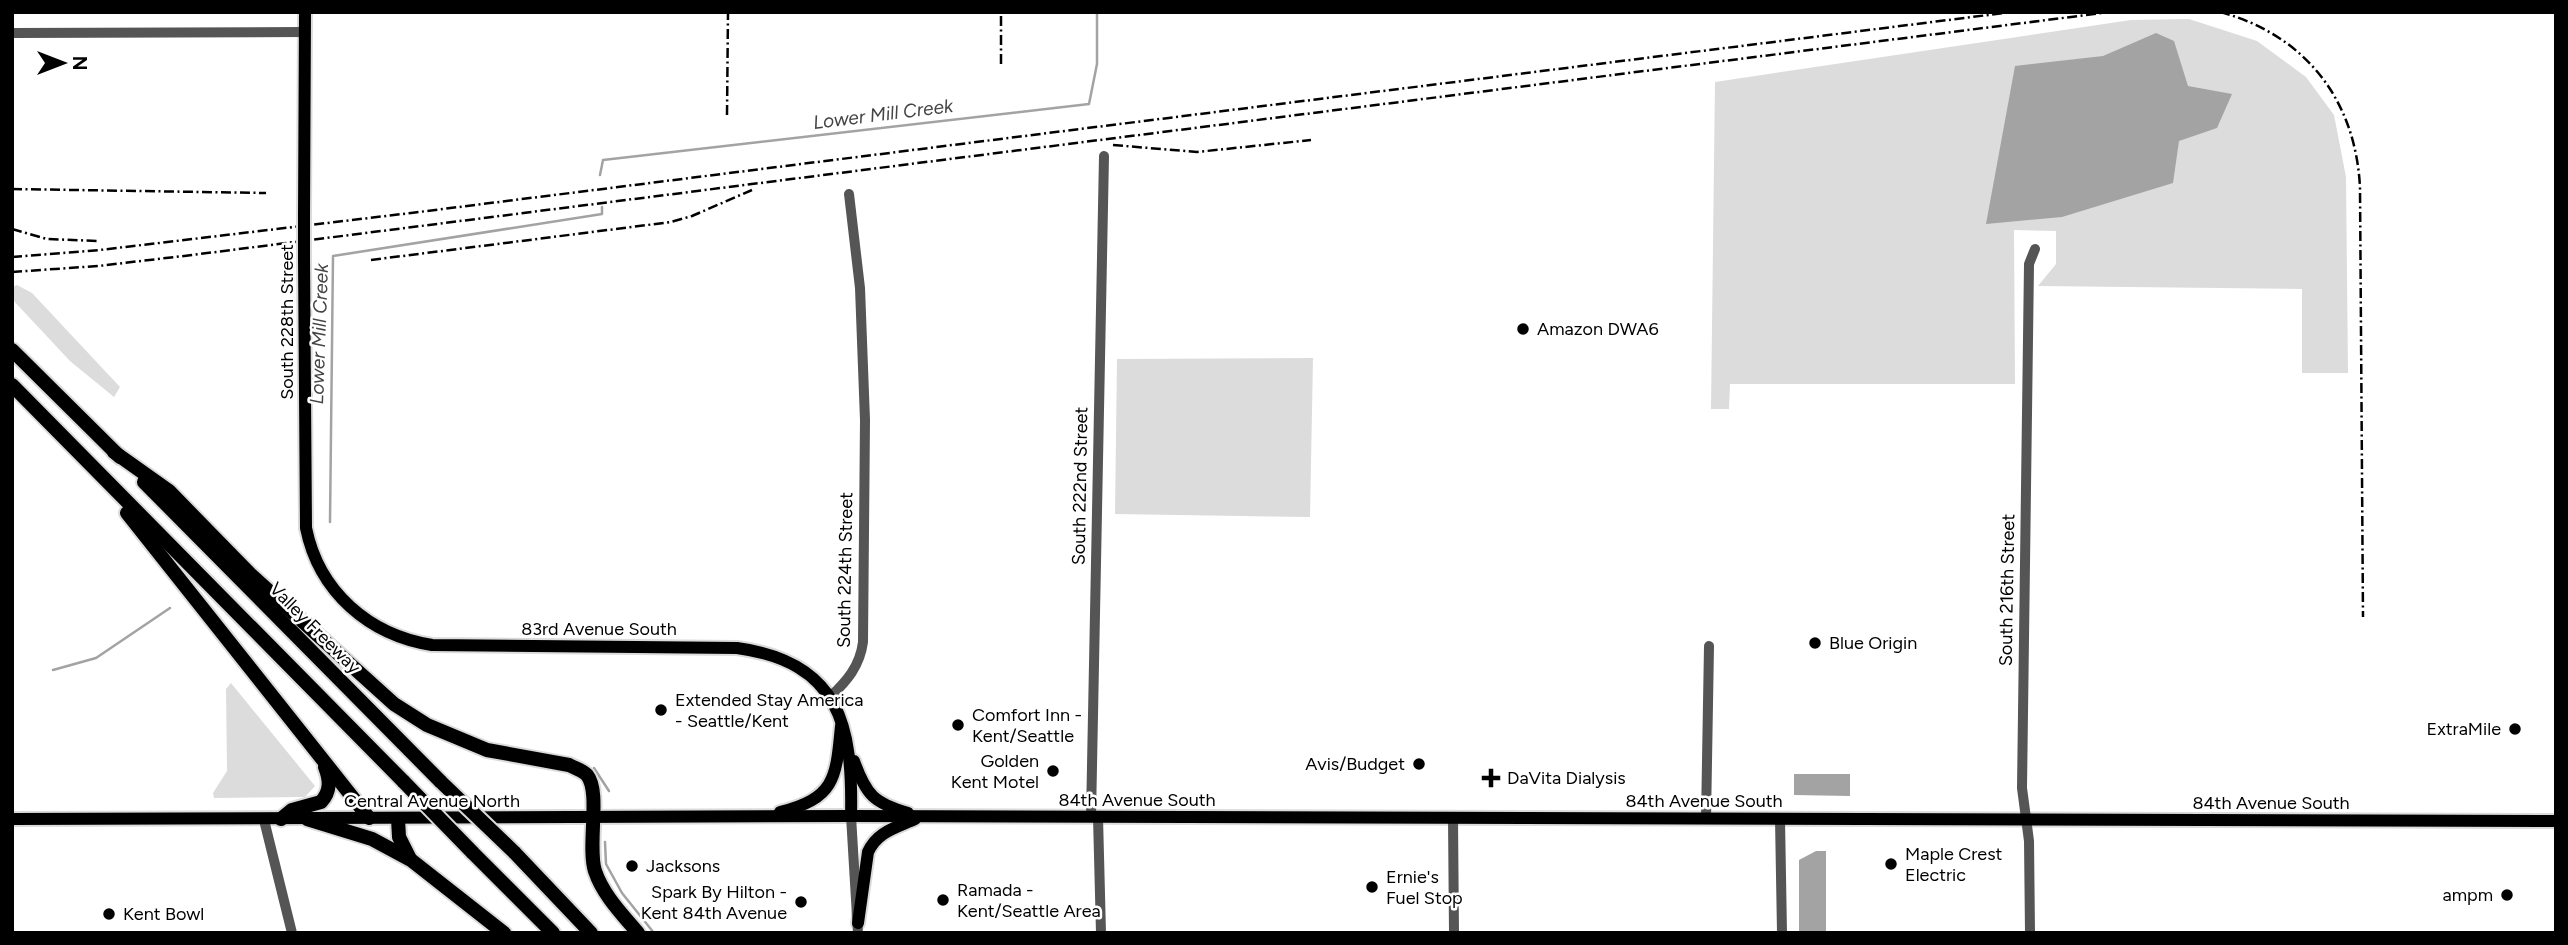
<svg xmlns="http://www.w3.org/2000/svg" width="2568" height="945" viewBox="0 0 2568 945" font-family="Figtree,sans-serif">
<style>
.green{fill:#dcdcdc}
.water{fill:#a3a3a3}
.lines{fill:none;stroke-linecap:round;stroke-linejoin:round}
.stream{stroke:#a3a3a3;stroke-width:2.5}
.major-casing{stroke:#dbdbdb;stroke-width:16}
.highway-casing{stroke:#dbdbdb;stroke-width:18}
.minor{stroke:#555;stroke-width:10}
.major{stroke:#000;stroke-width:12}
.highway{stroke:#000;stroke-width:14}
.rail{stroke:#000;stroke-width:2.5;stroke-dasharray:10 3.5 2 3.5;stroke-linecap:butt}
.major-bridge-casing{stroke:#dbdbdb;stroke-width:16;stroke-linecap:butt}
.highway-bridge-casing{stroke:#dbdbdb;stroke-width:18;stroke-linecap:butt}
.major-bridge{stroke:#000;stroke-width:12}
.highway-bridge{stroke:#000;stroke-width:14}
.poi-dot{fill:#000;stroke:#fff;stroke-width:2.5}
.labels{text-anchor:middle;dominant-baseline:central;stroke-width:5;stroke-linejoin:round;paint-order:stroke}
.street-label{font-size:18px;fill:#000;stroke:#fff}
.poi-label{font-size:18px;fill:#000;stroke:#fff;text-anchor:start}
.water-label{font-size:19px;font-style:italic;fill:#444;stroke:#fff}
</style>
<rect width="100%" height="100%" fill="#fff"/>
<g class="green">
<path d="M2189,19L2257,41L2306,77L2334,115L2346,177L2348,373H2302V289L2038,286L2056,264V231L2014,230L2015,384H1730L1729,409H1711L1715,82L2131,20Z"/>
<path d="M17,285L32,293L120,387L114,397L70,361L12,299V287Z"/>
<path d="M1313,358L1310,517L1115,514L1117,359Z"/>
<path d="M231,683L315,786L305,797L214,798L213,793L227,771L226,689Z"/>
</g>
<g class="water">
<path d="M2156,33L2174,41L2188,86L2232,94L2217,128L2179,141L2173,183L2062,217L1986,224L2015,66L2103,56Z"/>
<path d="M1794,774H1850V796L1794,795Z"/>
<path d="M1816,851H1826V933H1799V860Z"/>
</g>
<g class="lines">
<g class="stream">
<path d="M600,175L603,160L1089,104L1097,64V12"/>
<path d="M330,522L333,256L602,214V207"/>
<path d="M53,670L96,658L170,608"/>
<path d="M594,768L609,791"/>
<path d="M605,842L606,864L622,893L654,933"/>
</g>
<defs>
<g id="major">
<path d="M304,215L305,12"/>
<path d="M304,258L306,528C319,592 369,635 432,645L737,648C840,662 853,726 851,816"/>
<path d="M854,761C866,795 874,803 908,813"/>
<path d="M780,812C836,798 836,777 841,726"/>
<path d="M12,819L851,816L2556,821"/>
<path d="M858,923L868,852C877,832 895,828 915,819"/>
</g>
<g id="highway">
<path d="M12,350L120,457"/>
<path d="M12,385L404,782"/>
<path d="M114,452L169,491L250,574L394,704L427,725L487,750L569,765C575,768 582,770 587,775C601,792 587,846 595,871C603,895 622,914 638,933"/>
<path d="M144,482L441,782"/>
<path d="M127,513L369,818"/>
<path d="M281,819L292,810L321,802C331,791 330,780 325,767"/>
<path d="M307,819L372,839L411,860L504,933"/>
<path d="M398,819L399,837L410,859"/>
<path d="M472,852L553,933"/>
<path d="M514,852L591,933"/>
</g>
</defs>
<use href="#major" class="major-casing"/>
<use href="#highway" class="highway-casing"/>
<g class="minor">
<path d="M12,33L305,32"/>
<path d="M830,697C847,681 860,666 863,642L865,420L860,288L849,194"/>
<path d="M851,816L858,933"/>
<path d="M1091,817L1104,156"/>
<path d="M1098,817L1101,933"/>
<path d="M1453,818L1454,933"/>
<path d="M1706,819L1709,646"/>
<path d="M1780,819L1782,933"/>
<path d="M264,820L292,933"/>
<path d="M2030,933L2029,841L2022,788L2029,264L2035,249"/>
</g>
<use href="#major" class="major"/>
<use href="#highway" class="highway"/>
<g class="rail">
<path d="M2220,12C2306,35 2356,101 2360,188L2363,617"/>
<path d="M1001,64V12"/>
<path d="M727,115L728,12"/>
<path d="M1113,145L1197,152L1311,140"/>
<path d="M12,189L266,193"/>
<path d="M12,229L47,239L97,241"/>
<path d="M12,257L100,250L411,213L2012,12"/>
<path d="M371,260L671,222L692,216L752,190"/>
<path d="M12,272L98,266L192,255L2110,12"/>
</g>
<defs>
<path id="major-bridge" d="M304,215V258"/>
<g id="highway-bridge">
<path d="M404,782L472,852"/>
<path d="M441,782L514,852"/>
</g>
</defs>
<use href="#major-bridge" class="major-bridge-casing"/>
<use href="#highway-bridge" class="highway-bridge-casing"/>
<use href="#major-bridge" class="major-bridge"/>
<use href="#highway-bridge" class="highway-bridge"/>
</g>
<g class="poi-dot">
<circle cx="1523" cy="329" r="7"/>
<circle cx="1815" cy="643" r="7"/>
<circle cx="661" cy="710" r="7"/>
<circle cx="958" cy="725" r="7"/>
<circle cx="2515" cy="729" r="7"/>
<circle cx="1419" cy="764" r="7"/>
<circle cx="1053" cy="771" r="7"/>
<path d="M1487.5 767.5h7v7h7v7h-7v7h-7v-7h-7v-7h7z"/>
<circle cx="1891" cy="864" r="7"/>
<circle cx="632" cy="866" r="7"/>
<circle cx="1372" cy="887" r="7"/>
<circle cx="2507" cy="895" r="7"/>
<circle cx="943" cy="900" r="7"/>
<circle cx="801" cy="902" r="7"/>
<circle cx="109" cy="914" r="7"/>
</g>
<g class="labels">
<g class="street-label">
<text transform="translate(287 322) rotate(-90)">South 228th Street</text>
<text transform="translate(1080 486) rotate(-89)">South 222nd Street</text>
<text transform="translate(845 570) rotate(-89)">South 224th Street</text>
<text transform="translate(2007 590) rotate(-89)">South 216th Street</text>
<text transform="translate(315 628) rotate(45)">Valley Freeway</text>
<text x="599" y="629">83rd Avenue South</text>
<text x="1137" y="800">84th Avenue South</text>
<text x="432" y="801">Central Avenue North</text>
<text x="1704" y="801">84th Avenue South</text>
<text x="2271" y="803">84th Avenue South</text>
</g>
<g class="poi-label">
<text x="1537" y="329">Amazon DWA6</text>
<text x="1829" y="643">Blue Origin</text>
<text x="675" y="700">Extended Stay America<tspan x="675" dy="21">- Seattle/Kent</tspan></text>
<text x="972" y="715">Comfort Inn -<tspan x="972" dy="21">Kent/Seattle</tspan></text>
<text x="2501" y="729" text-anchor="end">ExtraMile</text>
<text x="1039" y="761" text-anchor="end">Golden<tspan x="1039" dy="21">Kent Motel</tspan></text>
<text x="1405" y="764" text-anchor="end">Avis/Budget</text>
<text x="1507" y="778">DaVita Dialysis</text>
<text x="1905" y="854">Maple Crest<tspan x="1905" dy="21">Electric</tspan></text>
<text x="646" y="866">Jacksons</text>
<text x="1386" y="877">Ernie's<tspan x="1386" dy="21">Fuel Stop</tspan></text>
<text x="957" y="890">Ramada -<tspan x="957" dy="21">Kent/Seattle Area</tspan></text>
<text x="787" y="892" text-anchor="end">Spark By Hilton -<tspan x="787" dy="21">Kent 84th Avenue</tspan></text>
<text x="2493" y="895" text-anchor="end">ampm</text>
<text x="123" y="914">Kent Bowl</text>
</g>
<g class="water-label">
<text transform="translate(883 114) rotate(-7)">Lower Mill Creek</text>
<text transform="translate(319 334) rotate(-88)">Lower Mill Creek</text>
</g>
</g>
<rect width="2568" height="945" fill="none" stroke="#000000" stroke-width="28"/>
<g transform="translate(63 63) rotate(90)" stroke="#ffffff" stroke-width="5" paint-order="stroke">
<path d="M0-5L12 26L0 18L-12 26Z" fill="#000000"/>
<text y="-10" font-size="19" font-weight="bold" text-anchor="middle" fill="#000000">N</text>
</g>
</svg>
